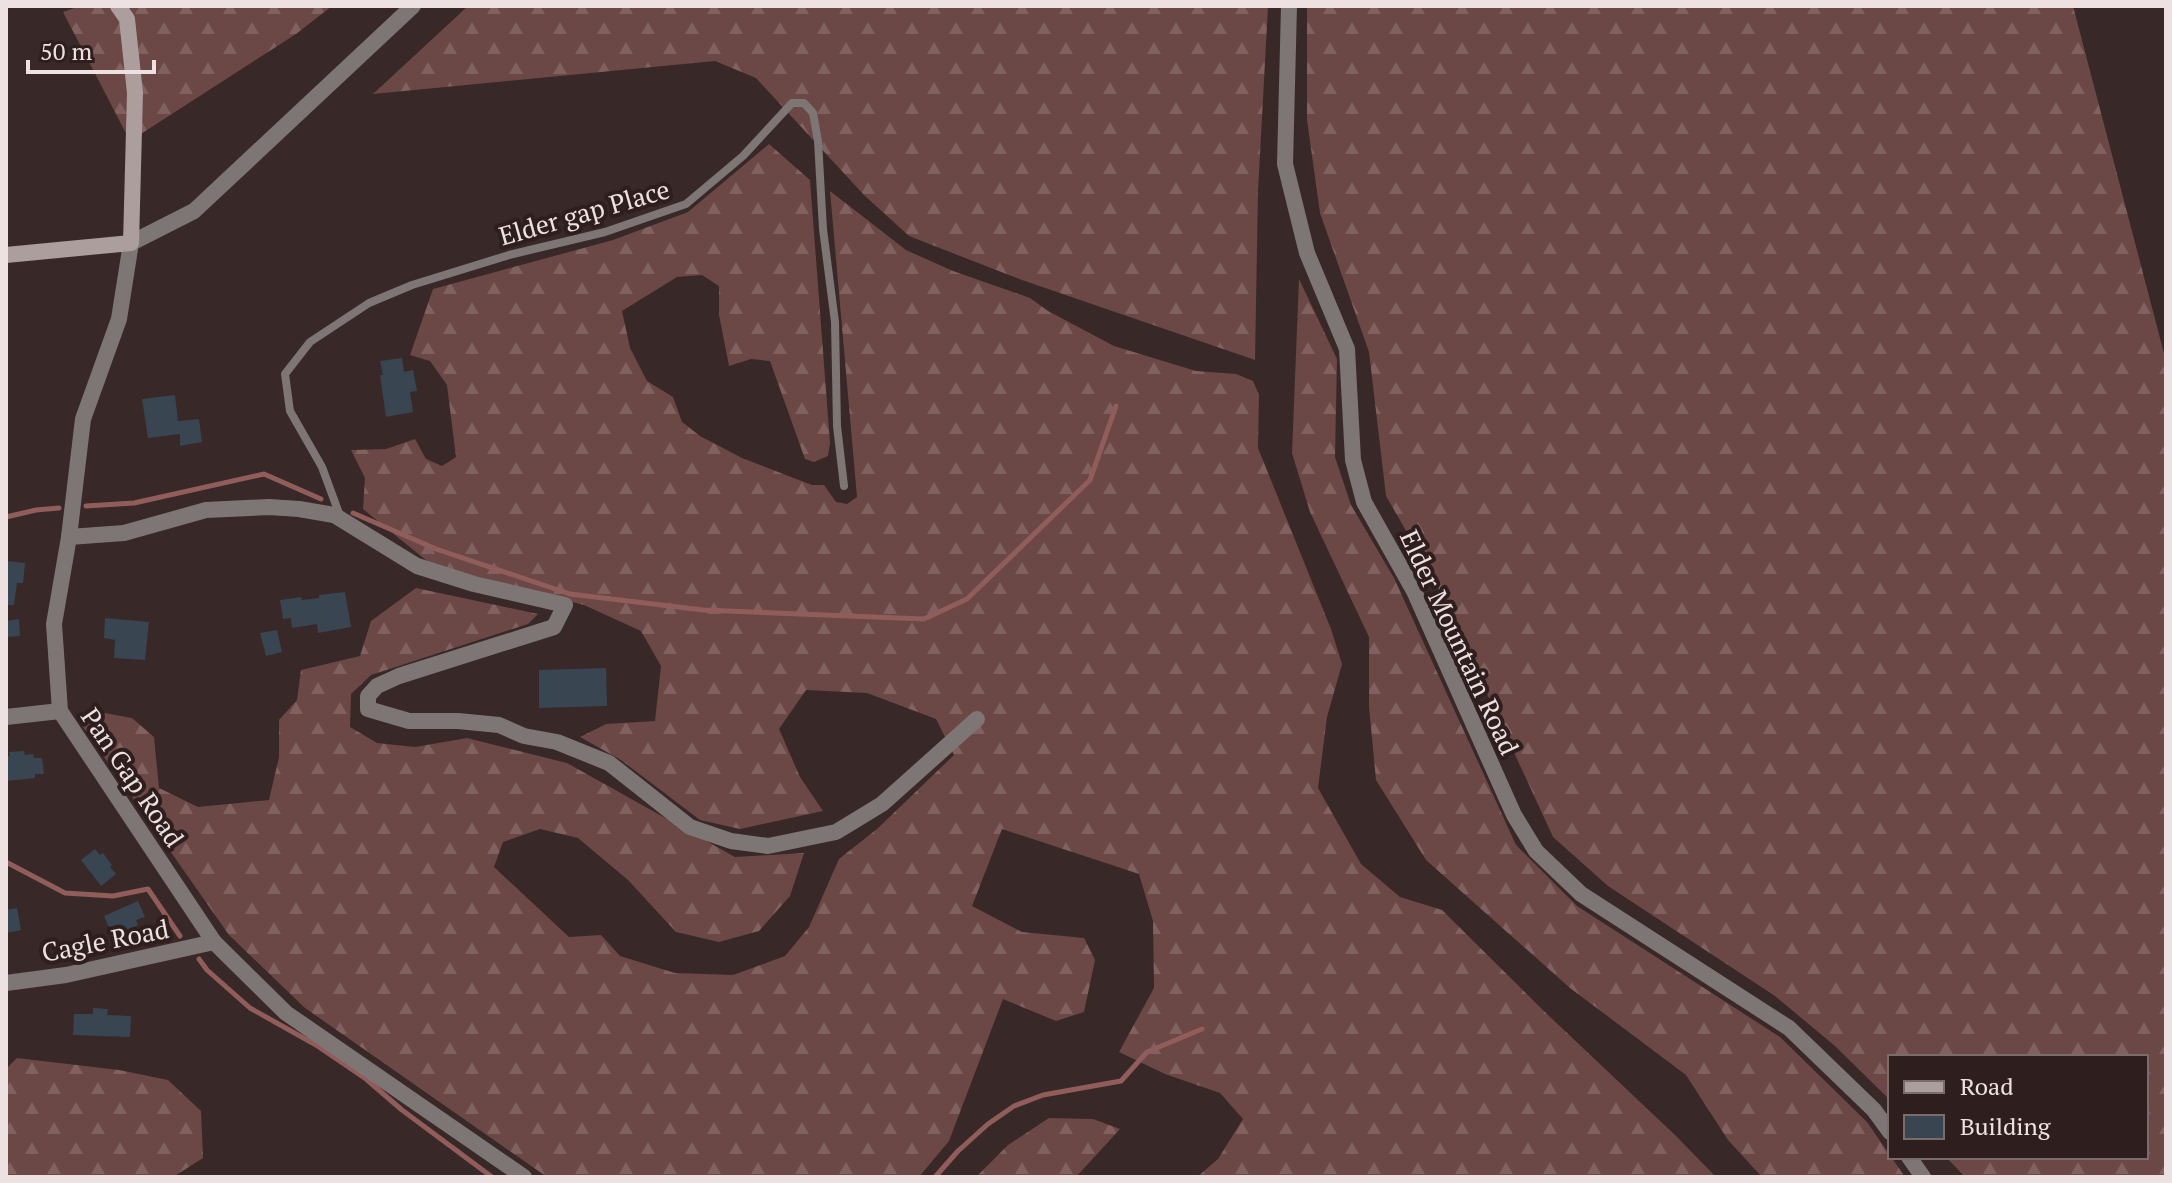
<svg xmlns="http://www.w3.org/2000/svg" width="2172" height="1183" viewBox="0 0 2172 1183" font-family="'PT Serif',serif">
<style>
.forest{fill:url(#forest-firs)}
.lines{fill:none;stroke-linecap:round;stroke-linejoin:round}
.stream{stroke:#915d5a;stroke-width:5}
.building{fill:#394551}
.lane{stroke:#7e7575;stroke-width:8}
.street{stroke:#7e7575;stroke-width:16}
.secondary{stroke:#ac9e9d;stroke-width:16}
.labels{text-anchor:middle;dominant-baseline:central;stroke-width:8;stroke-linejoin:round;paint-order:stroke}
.street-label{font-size:26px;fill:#ede1e1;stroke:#2e1e1d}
</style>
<defs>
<pattern id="forest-firs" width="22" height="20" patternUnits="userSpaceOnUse" patternTransform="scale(2)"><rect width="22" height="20" fill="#6b4745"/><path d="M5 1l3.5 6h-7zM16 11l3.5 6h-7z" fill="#806160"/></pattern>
</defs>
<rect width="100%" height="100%" fill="#382827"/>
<g class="forest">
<path d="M80,6H332L296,34L130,141L63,12Z"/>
<path d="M468,6H1268L1258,191L1255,360L1019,279L909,236L864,195L756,78L715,61L373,94Z"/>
<path d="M1307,6H2073L2166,361V1177H1965L1946,1157H2146V1057H1890V1100L1835,1046L1775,996L1608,886L1553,837L1435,581L1386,496L1369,352L1320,213L1307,120Z"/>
<path d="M769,144L810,180L830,443L828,456L814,462L805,459L770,361L751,359L729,366L719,315V286L702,275L677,277L622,311L630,348L647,381L673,397L682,422L700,436L742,458L812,485H824L836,502L847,504L857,497L830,191L906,250L953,271L1030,298L1048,311L1114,346L1196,371L1236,374L1253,381L1259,395L1258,448L1331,629L1342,664L1327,717L1318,788L1361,864L1400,897L1442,910L1547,1014L1675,1135L1716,1177H1197L1218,1159L1243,1119L1220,1093L1165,1074L1119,1052L1154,988L1153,921L1139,874L1002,829L972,906L1022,932L1084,938L1095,960L1084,1012L1056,1021L1003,999L949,1141L919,1177H547L305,1008L229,935L81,724L99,712L132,718L154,737L159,788L198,807L269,800L279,757V720L297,700L301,670L360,656L371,621L416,588L538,614L528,624L371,675L351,694L350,727L377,743L415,747L467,738L567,763L735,857L804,853L790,896L759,931L719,942L676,932L628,880L578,838L540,829L503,842L494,867L569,937L601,935L620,956L675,973L733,975L785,956L809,927L839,859L877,829L954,755L936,719L867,693L806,690L779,729L800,777L823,811L740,829L700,820L621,760L580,737L606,724L655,721L661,666L641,631L584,605L432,565L363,509L365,478L351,450L386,449L415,439L426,459L442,466L456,457L447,385L430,361L410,355L433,289L613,240L688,212Z"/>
<path d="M1299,279L1337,359L1335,457L1351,505L1394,578L1516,845L1577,906L1780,1037L1867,1122L1905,1177H1762L1728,1140L1686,1075L1570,988L1426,860L1376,780L1369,707V637L1310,512L1292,453Z"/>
<path d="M17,1058L119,1070L168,1080L201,1111L203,1158L173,1177H6V1069Z"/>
<path d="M1049,1118L1093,1119L1120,1129L1076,1177H976L1008,1145Z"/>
</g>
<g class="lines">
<g class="stream">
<path d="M86,506L134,503L264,474L321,499"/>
<path d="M353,513L436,549L570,594L703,610L924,619L967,599L1090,480L1116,406"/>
<path d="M6,517L36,510L59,508"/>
<path d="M6,862L65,893L113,896L148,889L180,936"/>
<path d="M199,959L207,970L250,1008L316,1045L366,1079L402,1110L492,1177"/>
<path d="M935,1177L958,1151L988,1124L1014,1106L1043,1095L1121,1081L1147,1052L1202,1029"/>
</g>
</g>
<g class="building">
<path d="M402,358L404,372L413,370L417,391L410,392L413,412L386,417L380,375H383L380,361Z"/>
<path d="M175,395L178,421L199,419L202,442L180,446V434L148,438L142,399Z"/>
<path d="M6,561L25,563L23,583H17L14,605H6Z"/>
<path d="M345,592L351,627L318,633L317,624L292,628L291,618L283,619L280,600L301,597L302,600L319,598V595Z"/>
<path d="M105,618L149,622L145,660L114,658L115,640L104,638Z"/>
<path d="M19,619L20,636L6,637V621Z"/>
<path d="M277,630L282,652L266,656L260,633Z"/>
<path d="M606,668L607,706L539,708V670Z"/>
<path d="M24,751L25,755L33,754L34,758H42L44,774H35V778L6,781V756H10L9,752Z"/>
<path d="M95,849L100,855L103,853L112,865L110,867L116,874L101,886L81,860Z"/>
<path d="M138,901L145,917L136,920L138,925L124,931L122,927L111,932L104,916Z"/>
<path d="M17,908L21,930L6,933V910Z"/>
<path d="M93,1008L108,1009L107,1015L131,1016L130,1037L73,1035L74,1014H93Z"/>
</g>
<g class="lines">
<path class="lane" d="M340,516L322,467L290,411L285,374L310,342L369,303L412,285L509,255L605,232L686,204L743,156L792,103H804L813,113L818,141L823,229L835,322L837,426L844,486"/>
<g class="street">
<path d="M413,6L194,211L131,243L119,319L83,419L69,537L54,624L60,711L214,942L286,1013L524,1177"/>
<path d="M1289,6L1285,164L1307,253L1347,349L1353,460L1364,502L1414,591L1514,815L1536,851L1581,894L1789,1028L1874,1110L1890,1132"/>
<path d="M69,537L124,533L206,510L269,507L299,509L334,515L417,566L474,584L565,605L554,627L399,676L377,686L368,696V709L409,721H458L499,725L524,736L557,742L609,763L690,827L731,841L768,846L836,832L882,804L977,719"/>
<path d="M6,717L60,711"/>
<path d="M6,983L66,975L214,942"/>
<path d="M1909,1157L1923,1177"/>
</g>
<path class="secondary" d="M6,255L131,243L135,93L127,19L118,6"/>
</g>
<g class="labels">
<g class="street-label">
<text transform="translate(584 212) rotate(-16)">Elder gap Place</text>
<text transform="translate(1460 642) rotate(65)">Elder Mountain Road</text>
<text transform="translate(133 777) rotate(56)">Pan Gap Road</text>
<text transform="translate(105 940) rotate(-11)">Cagle Road</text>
</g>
</g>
<rect width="2172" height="1183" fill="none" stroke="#ede1e1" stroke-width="16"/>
<rect x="1888" y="1055" width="260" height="104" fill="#2e1e1d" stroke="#7a6c6b" stroke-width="2"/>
<rect x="1904" y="1081" width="40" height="12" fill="#ac9e9d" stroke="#7a6c6b" stroke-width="2"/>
<text x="1960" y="1095" font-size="24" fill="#ede1e1">Road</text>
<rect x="1904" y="1115" width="40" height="24" fill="#394551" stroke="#7a6c6b" stroke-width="2"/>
<text x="1960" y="1135" font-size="24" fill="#ede1e1">Building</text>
<path d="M28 60v12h126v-12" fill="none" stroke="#ede1e1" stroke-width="4"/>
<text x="40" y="60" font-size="24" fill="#ede1e1" stroke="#2e1e1d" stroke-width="6" paint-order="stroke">50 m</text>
</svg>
